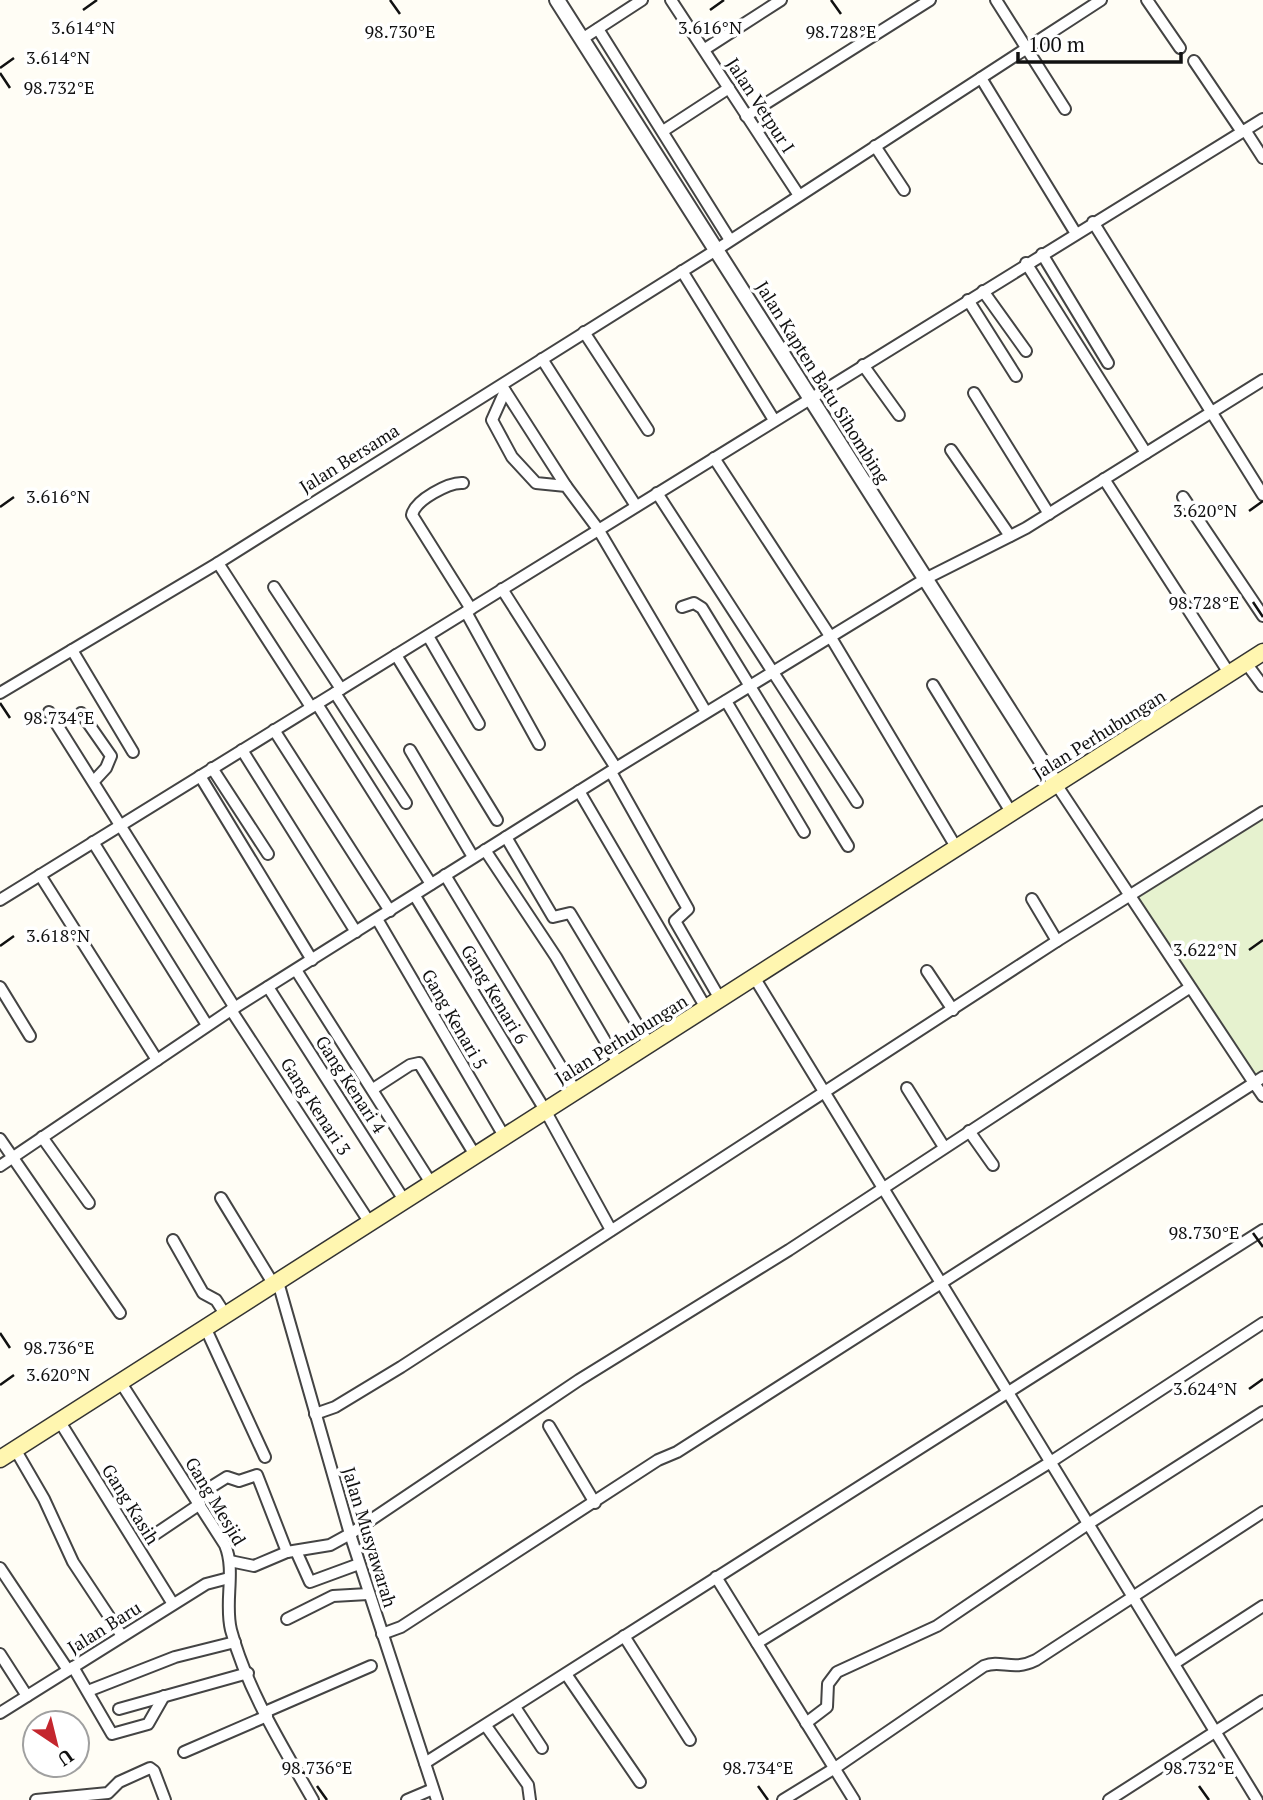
<svg xmlns="http://www.w3.org/2000/svg" width="1263" height="1800" viewBox="0 0 1263 1800" font-family="'PT Serif',serif">
<style>
.pitch{fill:#e6f2cf}
.lines{fill:none;stroke-linecap:round;stroke-linejoin:round}
.minor-casing{stroke:#444;stroke-width:14}
.tertiary-casing{stroke:#444;stroke-width:18}
.secondary-casing{stroke:#333;stroke-width:19}
.minor{stroke:#fff;stroke-width:10}
.tertiary{stroke:#fff;stroke-width:14}
.secondary{stroke:#fff6b0;stroke-width:16}
.ticks{fill:none;stroke:#111;stroke-width:2.5}
.labels{text-anchor:middle;dominant-baseline:central;stroke-width:7;stroke-linejoin:round;paint-order:stroke}
.street-label{font-size:18px;fill:#111;stroke:#fff}
.ticks-label{font-size:18px;text-anchor:middle;fill:#111;stroke:#fff;stroke-width:7;stroke-linejoin:round;paint-order:stroke}
</style>
<rect width="100%" height="100%" fill="#fffdf5"/>
<path class="pitch" d="M1263,815V1072L1255,1077L1137,899Z"/>
<g class="lines">
<defs>
<g id="minor">
<path d="M671,0L798,194"/>
<path d="M996,0L1065,109"/>
<path d="M1147,0L1180,48"/>
<path d="M598,29L730,240"/>
<path d="M582,39L642,0"/>
<path d="M705,49L781,0"/>
<path d="M1194,61L1242,132"/>
<path d="M981,78L1075,232"/>
<path d="M746,116L930,0"/>
<path d="M1245,130L1263,158"/>
<path d="M663,131L729,88"/>
<path d="M875,146L904,190"/>
<path d="M1093,222L1263,495"/>
<path d="M1042,254L1108,363"/>
<path d="M1026,263L1146,453"/>
<path d="M682,271L774,420"/>
<path d="M983,291L1026,351"/>
<path d="M968,300L1016,376"/>
<path d="M584,332L648,430"/>
<path d="M542,359L636,506"/>
<path d="M863,365L899,415"/>
<path d="M502,386L566,486"/>
<path d="M505,391L492,420L512,457L536,483L566,486L598,529L706,712"/>
<path d="M974,393L1049,514"/>
<path d="M951,450L1010,536"/>
<path d="M714,458L830,636L956,847"/>
<path d="M1104,479L1229,673"/>
<path d="M463,483C449,482 415,500 412,515L471,609"/>
<path d="M657,493L857,802"/>
<path d="M1183,497L1263,616"/>
<path d="M218,563L311,707"/>
<path d="M274,587L341,689"/>
<path d="M502,589L616,768"/>
<path d="M682,607L694,603L702,608L848,846"/>
<path d="M466,612L539,744"/>
<path d="M428,636L479,724"/>
<path d="M72,650L133,752"/>
<path d="M396,655L497,820"/>
<path d="M1246,663L1263,686"/>
<path d="M933,685L1011,812"/>
<path d="M0,693L218,563L716,250L1101,0"/>
<path d="M335,693L406,803"/>
<path d="M726,701L804,832"/>
<path d="M317,704L431,884"/>
<path d="M49,712L235,1008"/>
<path d="M81,713L111,756L106,768L94,781"/>
<path d="M274,730L390,911"/>
<path d="M242,750L356,932"/>
<path d="M410,750L473,857"/>
<path d="M212,768L268,854"/>
<path d="M611,772L688,909L675,921L720,999"/>
<path d="M200,776L312,960"/>
<path d="M1056,784L1254,1083L1263,1077"/>
<path d="M579,791L706,1008"/>
<path d="M506,837L553,917L570,913L649,1044"/>
<path d="M93,842L207,1025"/>
<path d="M485,850L556,957L618,1063"/>
<path d="M40,875L157,1060"/>
<path d="M445,875L575,1090"/>
<path d="M415,896L545,1110L611,1230"/>
<path d="M1032,899L1057,941"/>
<path d="M0,900L1263,119"/>
<path d="M377,919L504,1136"/>
<path d="M296,970L431,1183"/>
<path d="M927,971L953,1010"/>
<path d="M754,977L1257,1800"/>
<path d="M0,987L30,1036"/>
<path d="M268,987L404,1200"/>
<path d="M231,1010L370,1223"/>
<path d="M907,1088L944,1147"/>
<path d="M373,1089L410,1065L419,1063L475,1155"/>
<path d="M969,1131L993,1165"/>
<path d="M42,1137L89,1203"/>
<path d="M0,1139L120,1313"/>
<path d="M0,1166L231,1010L616,768L925,579L1026,528L1263,380"/>
<path d="M221,1198L274,1285"/>
<path d="M173,1240L203,1293L216,1300L225,1314"/>
<path d="M278,1282L350,1534L437,1800"/>
<path d="M205,1327L265,1457"/>
<path d="M121,1383L225,1545C236,1571 224,1602 231,1630C247,1690 283,1747 313,1800"/>
<path d="M315,1414L335,1407L401,1367L1057,941L1263,812"/>
<path d="M60,1422L173,1604"/>
<path d="M549,1426L595,1503"/>
<path d="M15,1449L44,1499L73,1562L122,1636"/>
<path d="M195,1497L227,1477L239,1481L257,1475L287,1552"/>
<path d="M151,1537L200,1504"/>
<path d="M296,1551L310,1582L359,1564"/>
<path d="M230,1561L254,1566L287,1552L330,1545L350,1534L579,1380L789,1250L1189,988"/>
<path d="M0,1568L68,1670"/>
<path d="M716,1577L854,1800"/>
<path d="M287,1619L333,1596L368,1594"/>
<path d="M382,1634L401,1627L658,1460L677,1452L1254,1083L1263,1096"/>
<path d="M624,1636L690,1740"/>
<path d="M757,1643L1049,1463L1263,1323"/>
<path d="M0,1654L27,1696"/>
<path d="M1175,1663L1263,1606"/>
<path d="M73,1667L112,1734L148,1724L164,1696"/>
<path d="M566,1674L640,1782"/>
<path d="M88,1691L175,1657L235,1642"/>
<path d="M515,1707L542,1748"/>
<path d="M119,1709L248,1673"/>
<path d="M265,1712L371,1666"/>
<path d="M0,1713L206,1584L229,1578"/>
<path d="M806,1723L827,1707L828,1684L837,1672L937,1626L1088,1524L1263,1412"/>
<path d="M486,1726L528,1785L530,1800"/>
<path d="M184,1752L267,1716"/>
<path d="M425,1763L1263,1230"/>
<path d="M36,1800L108,1793L119,1782L150,1768L154,1771L165,1800"/>
<path d="M407,1800L433,1789"/>
<path d="M783,1800L835,1768L984,1666C1002,1659 1012,1672 1036,1660L1263,1512"/>
<path d="M1109,1800L1263,1701"/>
</g>
<path id="tertiary" d="M557,0L1056,784"/>
<path id="secondary" d="M0,1459L1263,652"/>
</defs>
<use href="#minor" class="minor-casing"/>
<use href="#tertiary" class="tertiary-casing"/>
<use href="#secondary" class="secondary-casing"/>
<use href="#minor" class="minor"/>
<use href="#tertiary" class="tertiary"/>
<use href="#secondary" class="secondary"/>
</g>
<path class="ticks" d="M390,0L400,14M831,0L841,14M83,10L97,0M710,10L724,0M0,68L14,58M0,73L10,88M0,507L14,497M1249,511L1263,501M1253,602L1263,617M0,703L10,718M0,946L14,936M1249,950L1263,940M1253,1233L1263,1247M0,1333L10,1348M0,1385L14,1375M1249,1389L1263,1379M317,1786L327,1800M758,1786L768,1800M1199,1786L1209,1800"/>
<g class="labels">
<g class="street-label">
<text transform="translate(761 105) rotate(57)">Jalan Vetpur I</text>
<text transform="translate(823 382) rotate(58)">Jalan Kapten Batu Sihombing</text>
<text transform="translate(349 458) rotate(-32)">Jalan Bersama</text>
<text transform="translate(1099 734) rotate(-32)">Jalan Perhubungan</text>
<text transform="translate(495 994) rotate(59)">Gang Kenari 6</text>
<text transform="translate(455 1019) rotate(60)">Gang Kenari 5</text>
<text transform="translate(621 1039) rotate(-32)">Jalan Perhubungan</text>
<text transform="translate(351 1084) rotate(57)">Gang Kenari 4</text>
<text transform="translate(316 1106) rotate(57)">Gang Kenari 3</text>
<text transform="translate(216 1501) rotate(59)">Gang Mesjid</text>
<text transform="translate(131 1504) rotate(58)">Gang Kasih</text>
<text transform="translate(370 1537) rotate(73)">Jalan Musyawarah</text>
<text transform="translate(104 1627) rotate(-32)">Jalan Baru</text>
</g>
</g>
<g class="ticks-label">
<text x="710" y="34">3.616°N</text>
<text x="83" y="34">3.614°N</text>
<text x="841" y="38">98.728°E</text>
<text x="400" y="38">98.730°E</text>
<text x="58" y="64">3.614°N</text>
<text x="59" y="94">98.732°E</text>
<text x="58" y="503">3.616°N</text>
<text x="1205" y="517">3.620°N</text>
<text x="1204" y="609">98.728°E</text>
<text x="59" y="724">98.734°E</text>
<text x="58" y="942">3.618°N</text>
<text x="1205" y="956">3.622°N</text>
<text x="1204" y="1239">98.730°E</text>
<text x="59" y="1354">98.736°E</text>
<text x="58" y="1381">3.620°N</text>
<text x="1205" y="1395">3.624°N</text>
<text x="317" y="1774">98.736°E</text>
<text x="758" y="1774">98.734°E</text>
<text x="1199" y="1774">98.732°E</text>
</g>
<g transform="translate(56 1744) rotate(145)"><circle r="33" fill="#ffffff" stroke="#a0a0a0" stroke-width="2"/>
<path d="M0-5L12 26L0 18L-12 26Z" fill="#c4262e"/>
<text y="-10" font-size="19" font-weight="bold" text-anchor="middle" fill="#111111">U</text>
</g>
<path d="M1018 52v10h163v-10" fill="none" stroke="#111111" stroke-width="3.5"/>
<text x="1028" y="52" font-size="21" fill="#111111" stroke="#ffffff" stroke-width="5" paint-order="stroke">100 m</text>
</svg>
